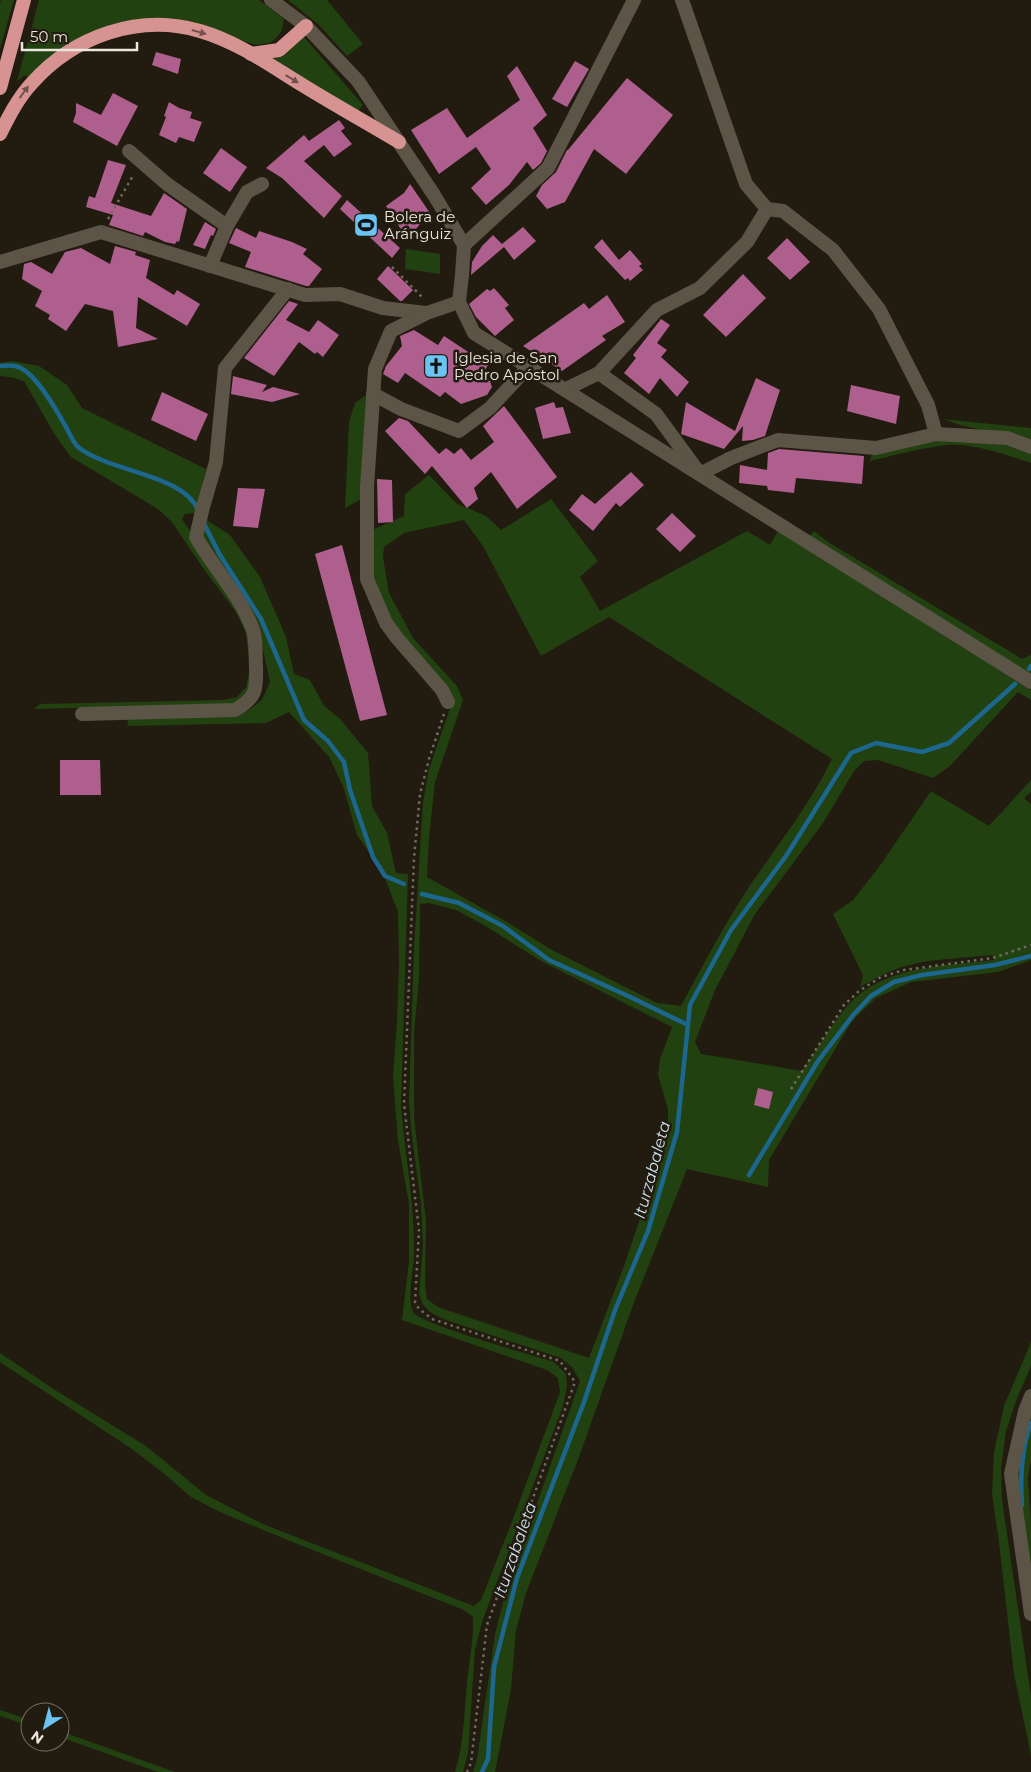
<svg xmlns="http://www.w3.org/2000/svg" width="1031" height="1772" viewBox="0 0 1031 1772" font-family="Montserrat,sans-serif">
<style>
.green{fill:#224111;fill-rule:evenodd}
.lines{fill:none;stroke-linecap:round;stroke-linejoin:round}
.stream{stroke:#1d668e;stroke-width:4.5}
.building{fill:#ae5f8e}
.path{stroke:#716b60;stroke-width:2.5;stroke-dasharray:2.5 4;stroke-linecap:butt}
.minor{stroke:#5c5446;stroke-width:14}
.tertiary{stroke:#5c5446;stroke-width:14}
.trunk{stroke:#d69391;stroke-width:14}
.oneway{fill:#73514a}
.labels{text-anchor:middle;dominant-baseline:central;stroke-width:5;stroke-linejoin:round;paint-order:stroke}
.poi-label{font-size:15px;fill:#ebe6de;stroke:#221b0f;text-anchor:start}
.water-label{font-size:16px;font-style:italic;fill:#cbe0ee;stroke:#221b0f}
</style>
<rect width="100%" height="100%" fill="#221b0f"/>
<g class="green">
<path d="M1,0H14L0,49V3Z"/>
<path d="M39,0H259L284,19L282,30L277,37L270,43L257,45L239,40L131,22L30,79L25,75L17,81Z"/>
<path d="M288,0H327L363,44L347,56L319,25Z"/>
<path d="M304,37L363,105L358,111L271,59L282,53Z"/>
<path d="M406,249L440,254V274L405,269Z"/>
<path d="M12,361L39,366L67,385L82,408L206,469L195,513L185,514L182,519L190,531L199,551L248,627L251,690L238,704L34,709L40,704L223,700L237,697L246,687L250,668L246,633L236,612L203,568L172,522L158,509L71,457L55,435L24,381L10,377L0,376V363Z"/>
<path d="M368,394L365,497L345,508L349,422L355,403Z"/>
<path d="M943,419L1031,428V441L960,425Z"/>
<path d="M966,437L1005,445L1031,454V463C1006,455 974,443 947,445C921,448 895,455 870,461L872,453L940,439Z"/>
<path d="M429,475L456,503L486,516L501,530L551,499L598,561L580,577L600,611L747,531L770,545L778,531L1031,690V700L1018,692L950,766L933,778L878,760L864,761L854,771L823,823L755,914L715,990L695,1042L701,1054L802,1071C817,1049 831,1025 848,1005C884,965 945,966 994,960L992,955C965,958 924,959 899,968C885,973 873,980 860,987L863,975L833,914L853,900L879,867L931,791L989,826L1031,780V792L1024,798L1031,804V960L998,972L911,982L876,998L852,1021L769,1160L768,1187L687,1169L633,1305L579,1457L526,1593L516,1630L511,1689L495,1772H473L477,1759L495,1634L506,1591L580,1381L572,1367L561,1358L443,1319L430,1312L423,1305L419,1294L423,1246L421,1204L412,1137L409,1102L414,948L423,802L429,769L452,703L398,635L370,571L372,530L404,516L405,494ZM464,520L483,546L541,656L609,617L832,759C810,804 779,843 751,884C725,923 703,965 681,1006L657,1003L552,950L507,922L427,877L429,838L435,782L463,700L457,686L413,638L389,593L383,557L384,547L404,533ZM429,903L456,910L484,925L541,961L672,1027L660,1059L658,1075L668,1109V1136L624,1266L589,1358L438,1307L427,1299L425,1285L426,1221L414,1118V1034L419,979L420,904Z"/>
<path d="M205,519L230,535L260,577L286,637L294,674L310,680L324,706L340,719L368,753L372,806L387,833L396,873L408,874L401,1106C405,1156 415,1204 414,1254C414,1268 406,1302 414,1313C422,1324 534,1356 554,1362L566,1374L567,1386L563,1406L482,1622L475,1650L468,1753L463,1772H455C464,1743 464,1713 467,1683C469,1661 474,1639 473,1617L464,1610L285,1539L220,1512L191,1497L167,1476L132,1449L0,1362V1353L55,1390L146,1446L206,1495L265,1525L474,1606L481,1600L513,1519L560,1392L558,1378L547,1370L402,1320L409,1262V1204L398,1141L393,1077L397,1021L399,962L398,912L383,873L357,835L343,786L329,757L289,712L266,723L128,726L127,715L234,713L249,710L262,700L270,682L257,623L201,536Z"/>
<path d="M814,531L828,542L1022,659L1031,655V676L823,545L810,536Z"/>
<path d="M1031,1342V1366L1016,1401L1006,1431L1001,1468L1002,1500L1031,1696V1755L1014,1674L999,1542L992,1494L994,1452L1004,1406Z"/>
<path d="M1031,1408V1460L1028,1477L1031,1523V1596L1016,1494L1018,1458Z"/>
<path d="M0,1710L30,1720V1726L0,1716Z"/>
<path d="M60,1731L175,1772H158L60,1737Z"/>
</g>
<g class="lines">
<g class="stream">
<path d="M0,366C5,366 11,365 15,366C34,369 57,411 66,427C69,433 73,442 78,447C109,472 183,474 198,510"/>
<path d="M204,524L220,555L261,619L304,720L328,741L344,762L350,790L373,857L385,876L404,884"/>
<path d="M1029,669L1031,666"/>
<path d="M422,894L459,903L503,926L549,960L626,995L688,1025"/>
<path d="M749,1175L818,1061L854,1014L871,996L894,982L922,975L995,965L1031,956"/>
<path d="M1022,1505C1020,1477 1021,1449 1031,1423"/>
<path d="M482,1772L488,1759L494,1667L517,1578L584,1402L615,1310L648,1231L677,1132L690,1005L731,930L786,856L851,753L876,743L922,752L949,743L1015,684"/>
</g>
</g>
<g class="building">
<path d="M156,52L181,59L178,74L152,65Z"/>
<path d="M575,61L589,69L567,107L552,99Z"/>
<path d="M517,66L547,115L533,128L547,151L541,163L533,170L527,162L509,185L486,205L471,188L491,169L476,147L439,174L411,130L447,108L467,138L520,100L507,76Z"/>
<path d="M627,78L673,115L626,174L594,149L565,202L547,209L536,196L542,185L556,172L567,150H568Z"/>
<path d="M113,93L138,106L117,146L73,122L76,113V103L101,115Z"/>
<path d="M169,102L179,108L192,112L190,118L202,122L194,142L179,137L176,143L159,135L166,117L164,116Z"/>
<path d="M339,120L345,128L341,131L352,144L334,157L324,145L304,161L342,196L324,218L282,178L266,168L304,135L309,141Z"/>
<path d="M221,148L247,167L230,192L203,173Z"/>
<path d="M108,160L126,165L111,203L151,216L164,193L187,209L179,242L177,241L175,244L165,242L145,232L143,236L109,225L113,215L86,207L89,196L95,198Z"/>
<path d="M410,184L430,213L415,230L404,234L386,206L404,193Z"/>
<path d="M347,200L400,248L392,258L340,209Z"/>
<path d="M205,222L216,229L213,236L211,235L205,249L193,245Z"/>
<path d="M523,227L536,241L514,260L504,247L471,275L472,262L482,246L493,235L502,244Z"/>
<path d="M236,228L256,238L259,231L292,242L307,249L303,254L322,269L309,286H306L245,267L251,252L229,243Z"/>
<path d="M787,238L810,262L790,280L767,258Z"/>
<path d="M602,239L619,260L630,250L642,264L639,266L643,270L630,281L628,278L625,280L594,247Z"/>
<path d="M115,246L136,252L135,255L150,260L146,278L174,295L177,290L200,304L187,326L138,297L136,328L158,339L118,347L113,311L85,304L66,331L48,319L50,315L35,306L42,291L22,279L24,264L31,262L52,274L65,252L81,248L110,264Z"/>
<path d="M388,266L413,290L402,301H400L377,279Z"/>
<path d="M743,274L766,298L726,337L703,315Z"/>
<path d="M494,288L509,305L505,308L514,320L495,336L476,317L469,304L487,289L490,291Z"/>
<path d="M607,295L625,322L602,336L606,340L562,371L523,346L584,303L589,309Z"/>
<path d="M289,301L298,304L286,320L309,332L318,320L339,335L323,357L317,352L315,354L299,342L274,376L244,358Z"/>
<path d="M661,319L670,325L657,343L667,350L661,357L689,382L677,397L660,378L649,394L624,373L636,358L633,355Z"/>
<path d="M414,330L438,345L444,336L488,365L482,375L490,381L492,387L487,395L461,404L445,392L440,397L405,373L398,383L383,374L386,366L402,346L400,336Z"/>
<path d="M233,376L267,385L262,392L273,387L300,394L272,402L231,394Z"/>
<path d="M756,378L780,390L765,436L753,440L742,441L743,426L724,449L681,434L686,402L735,431Z"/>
<path d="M851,385L900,396L896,424L847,411Z"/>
<path d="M162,392L208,414L196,441L151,420Z"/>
<path d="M554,402L556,408L563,407L571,433L543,439L535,408Z"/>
<path d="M504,406L557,477L517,509L491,472L474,488L478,499L467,508L432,466L425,474L385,431L399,418L408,421L439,454L446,448L454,454L461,448L471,460L494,442L483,426Z"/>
<path d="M779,449L864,456L862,484L796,478L794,493L768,490L767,486L739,483L740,465L767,470L768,453Z"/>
<path d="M631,472L644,485L620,507L616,503L593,531L569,510L582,494L595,504Z"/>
<path d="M377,479L392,480L393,522L378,523Z"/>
<path d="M238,488L265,489L258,528L233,526Z"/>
<path d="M672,513L696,536L680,552L656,529Z"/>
<path d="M342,545L387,715L360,721L315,554Z"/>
<path d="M60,760H100L101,795H60Z"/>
<path d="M758,1088L773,1092L769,1109L754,1105Z"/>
</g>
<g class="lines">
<g class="path">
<path d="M108,219L134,174"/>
<path d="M392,267L423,298"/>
<path d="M444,714L429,759L420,794L414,858L404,1104L419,1230L415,1302L419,1309L432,1319L560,1361L575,1382L487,1625L471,1763L467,1772"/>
<path d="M791,1089L844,1005L859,991L881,977L904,970L993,958L1031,945"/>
</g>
<g class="minor">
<path d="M682,0L746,184L767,209L783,211L833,250L879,309L928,405L936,434"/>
<path d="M129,151L167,184L227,226"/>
<path d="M464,245L548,168L634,0"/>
<path d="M0,262L101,232L305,295L340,294L383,308L426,313"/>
<path d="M210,266L227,226L247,192L262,184"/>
<path d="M599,373L657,310L700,288L747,242L767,209"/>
<path d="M566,389L599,373L656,414L700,474L731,458L778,440L876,448L936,434L1007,438L1031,447"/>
<path d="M373,394L401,409L459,431L490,408L529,366"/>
<path d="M448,702L442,690L397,638L386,623L367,579V487L375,369L391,331L427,313L459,302"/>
<path d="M82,714L235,710C256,698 257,690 256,666C255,653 257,637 251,625C238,593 213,567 196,537L203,507L216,462L225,368L288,289"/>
<path d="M1031,1396L1025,1411L1011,1474L1031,1614"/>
</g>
<path class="tertiary" d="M271,0L306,26L358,81L434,195L464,245L462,275L459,302L474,333L1031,682"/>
<g class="trunk">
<path d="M251,54L279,50L306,26"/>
<path d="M0,88L24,0"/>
<path d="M0,134C9,116 18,98 32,83C74,36 139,13 200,31C238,42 271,66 304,86C335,105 367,123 399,142"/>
</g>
</g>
<defs><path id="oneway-solid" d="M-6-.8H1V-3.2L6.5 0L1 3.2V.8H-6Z" transform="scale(1.25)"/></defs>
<g class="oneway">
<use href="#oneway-solid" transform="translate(199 32) rotate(16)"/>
<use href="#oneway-solid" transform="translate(292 79) rotate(31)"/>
<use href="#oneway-solid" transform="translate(24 92) rotate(-54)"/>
</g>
<defs>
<symbol id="stadium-square" viewBox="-11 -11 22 22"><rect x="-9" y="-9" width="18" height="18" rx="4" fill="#6ac3f1" stroke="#221b0f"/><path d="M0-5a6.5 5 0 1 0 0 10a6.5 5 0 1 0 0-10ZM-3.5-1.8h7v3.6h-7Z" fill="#111"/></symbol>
<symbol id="church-square" viewBox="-11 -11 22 22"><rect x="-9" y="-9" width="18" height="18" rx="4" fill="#6ac3f1" stroke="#221b0f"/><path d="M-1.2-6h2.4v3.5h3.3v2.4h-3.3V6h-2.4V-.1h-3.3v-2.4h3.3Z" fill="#111"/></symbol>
</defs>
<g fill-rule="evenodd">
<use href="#stadium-square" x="352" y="211" width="28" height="28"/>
<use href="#church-square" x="422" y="352" width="28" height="28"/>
</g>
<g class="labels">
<g class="poi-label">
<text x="384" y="216">Bolera de<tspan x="384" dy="17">Aránguiz</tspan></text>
<text x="454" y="357">Iglesia de San<tspan x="454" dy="17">Pedro Apóstol</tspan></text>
</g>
<g class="water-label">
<text transform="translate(652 1170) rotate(-75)">Iturzabaleta</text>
<text transform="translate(515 1550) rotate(-71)">Iturzabaleta</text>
</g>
</g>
<g transform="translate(45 1727) rotate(216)"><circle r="24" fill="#221b0f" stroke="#726c62"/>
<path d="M0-4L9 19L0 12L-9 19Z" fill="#6ac3f1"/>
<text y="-8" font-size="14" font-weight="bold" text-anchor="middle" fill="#ebe6de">N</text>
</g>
<path d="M22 42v8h115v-8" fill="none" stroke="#ebe6de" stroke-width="2.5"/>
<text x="30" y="42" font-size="15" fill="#ebe6de" stroke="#221b0f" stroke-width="4" paint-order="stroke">50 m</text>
</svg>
